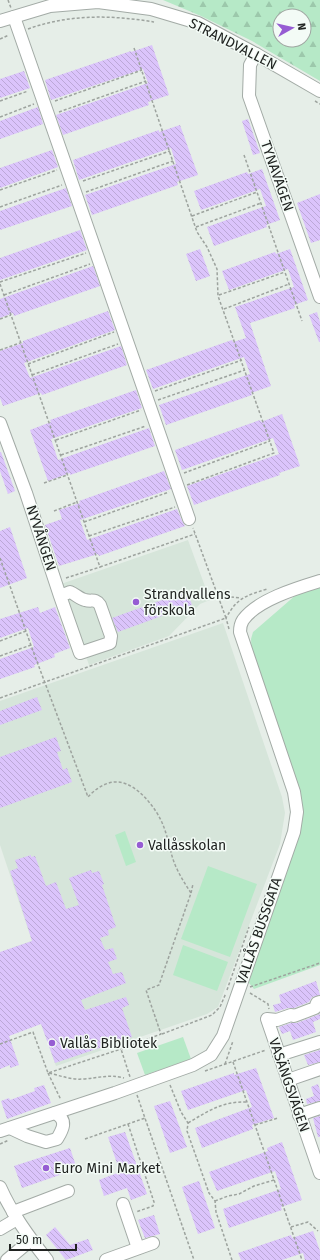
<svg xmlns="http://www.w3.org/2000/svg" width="320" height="1260" viewBox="0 0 320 1260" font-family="'Fira Sans',sans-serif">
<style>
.built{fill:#d6e5da}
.green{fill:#b6e9c7}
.forest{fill:url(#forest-firs);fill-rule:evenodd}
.building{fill:url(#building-back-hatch)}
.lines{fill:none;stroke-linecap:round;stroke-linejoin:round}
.minor-casing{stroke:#a3aba6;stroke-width:14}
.path{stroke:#9da39e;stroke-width:1.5;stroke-dasharray:3 2;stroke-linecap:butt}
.minor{stroke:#fff;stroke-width:12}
.poi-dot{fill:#965cd3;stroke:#f3fbf6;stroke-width:1.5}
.labels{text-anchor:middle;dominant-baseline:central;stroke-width:3;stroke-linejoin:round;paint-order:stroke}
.street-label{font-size:14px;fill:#202321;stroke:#f3fbf6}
.poi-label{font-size:14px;fill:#202321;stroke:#f3fbf6;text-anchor:start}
</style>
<defs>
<pattern id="forest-firs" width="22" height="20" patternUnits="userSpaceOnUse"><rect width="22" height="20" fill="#b6e9c7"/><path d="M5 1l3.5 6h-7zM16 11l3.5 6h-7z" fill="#9cc8ab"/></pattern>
<pattern id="building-back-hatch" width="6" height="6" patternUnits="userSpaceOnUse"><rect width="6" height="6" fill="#dbc4fb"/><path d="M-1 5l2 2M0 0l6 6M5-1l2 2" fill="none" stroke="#bca8d7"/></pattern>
</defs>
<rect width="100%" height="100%" fill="#e6eee8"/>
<g class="built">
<path d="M188,540L210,600L200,604L169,636L89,665L61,584Z"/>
<path d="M223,623L282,797L285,813L280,844L218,1007L207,1014L56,1066L14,947L32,941L0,845V701Z"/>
</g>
<g class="green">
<path d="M320,586V965L254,989L249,983L253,959L299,830L252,656L251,639L253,632L297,594Z"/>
<path d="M125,831L136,862L126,866L115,835Z"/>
<path d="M208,866L257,884L230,957L181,939Z"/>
<path d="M183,945L228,962L217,991L173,975Z"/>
<path d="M183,1037L191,1059L145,1075L137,1053Z"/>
</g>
<path class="forest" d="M163,0H320V81L252,41L201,16ZM280,16H304V40H280Z"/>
<g class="building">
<path d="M152,45L169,95L148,102L149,105L63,135L56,115L148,83L143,69L51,100L45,80L131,51V52Z"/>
<path d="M24,71L30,88L0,98V79Z"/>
<path d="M38,107L43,124L0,139V121Z"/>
<path d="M248,119L260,153L253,155L242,121Z"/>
<path d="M180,125L198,175L177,182L178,185L92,215L85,195L176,164L171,148L79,180L73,160L159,130V132Z"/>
<path d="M52,150L58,167L0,188V168Z"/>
<path d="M262,169L280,220L266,225L267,227L214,246L207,227L266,206L260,189L201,210L194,191L247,172L248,174Z"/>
<path d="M66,188L72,206L0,230V211Z"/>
<path d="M320,194V240L311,243L297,203Z"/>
<path d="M80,230L87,250L0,280V258Z"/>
<path d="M200,249L210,276L196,281L186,254Z"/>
<path d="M290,249L308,300L294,305L295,308L250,323L271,386L251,393L252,395L166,425L159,405L250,374L244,357L153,389L146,370L232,340L233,342L246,338L235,307L294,287L288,269L229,290L222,271L275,252L276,254Z"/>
<path d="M93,266L100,286L14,316L13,313L0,318V299Z"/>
<path d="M108,311L115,330L24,363L30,378L121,346L127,365L42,395L41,393L3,406L0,398V351L23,343V341Z"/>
<path d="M317,312L320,322V342H319L309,315Z"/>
<path d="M136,390L142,408L51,439L58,460L149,428L155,446L70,475V473L48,481L30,430L51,422L50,420Z"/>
<path d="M282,414L300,466L279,473L280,475L194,505L187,486L279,454L273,438L182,470L175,450L260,420L261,422Z"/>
<path d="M0,452H1L15,491L8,494L0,471Z"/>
<path d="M164,471L171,489L80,520L87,540L177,509L182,521L185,526L99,556L98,554L59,566L45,525L62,519L59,510L80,503L79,501Z"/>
<path d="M10,527L27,578L0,588V531Z"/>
<path d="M187,591L192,605L118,632L112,618Z"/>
<path d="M38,607L40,613L55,607L70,648L54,654L55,657L34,665L35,667L0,679V659L34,647L28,628L0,638V619Z"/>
<path d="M37,697L42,710L0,725V711Z"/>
<path d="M56,737L61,751L57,752L63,770L67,768L72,782L0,808V757Z"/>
<path d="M31,855V857L35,856L46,886L56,882L66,909L79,905L69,878L91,870L92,873L99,871L104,884L102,885L116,927L108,930L109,935L100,938L105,950L113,948L117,959L108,962L113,974L122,972L126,983L81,1000L85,1010L126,997L129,1005L122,1008L132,1037L55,1063L41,1024L9,1036L19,1065L10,1068V1065L0,1069V952L32,941L10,871L18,868L15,860Z"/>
<path d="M316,981L320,995L312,997L309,1002L294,1008H288L275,1012L273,1005L281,1003L279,995Z"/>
<path d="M320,1014V1019L313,1022L316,1032L293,1040L290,1031L282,1034L279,1027L291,1023H297Z"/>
<path d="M320,1050V1062L308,1065L304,1055Z"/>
<path d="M256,1068L274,1118L252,1125L253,1129L202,1148L195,1128L252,1107L246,1090L188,1110L181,1091L234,1073V1075Z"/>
<path d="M318,1084L320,1090V1101L307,1104L306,1099L314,1096L311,1087Z"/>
<path d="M44,1085L51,1103L7,1119L1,1101L9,1098L10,1100L35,1091L34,1088Z"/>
<path d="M170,1101L187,1147L170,1153L154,1106Z"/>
<path d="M320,1116V1137H318L313,1118Z"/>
<path d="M125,1132L147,1194L131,1200L127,1188L104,1196L99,1180L120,1172L108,1137Z"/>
<path d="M282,1142L302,1200L281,1207L282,1210L229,1228L223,1209L281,1189L275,1171L217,1191L209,1172L268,1151L267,1148Z"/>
<path d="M70,1148L77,1169L22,1188L14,1166Z"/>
<path d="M199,1181L215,1228L198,1234L182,1187Z"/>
<path d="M154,1215L160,1234L145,1238L138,1220Z"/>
<path d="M55,1227L70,1245L88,1239L93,1250L66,1260L46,1235Z"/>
<path d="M313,1231L320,1251V1260H305L303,1253L282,1260H241L238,1253L291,1235L292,1238Z"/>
</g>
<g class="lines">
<defs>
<g id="minor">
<path d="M14,17L189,519"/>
<path d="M0,21L50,6L98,2L151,9L198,23L256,54L320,91"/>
<path d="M256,54L250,65L249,96L320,297"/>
<path d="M0,423L26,493L60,596L80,653L110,643L111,636L100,605C95,598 92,602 85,600C80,599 75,594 70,592L60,596"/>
<path d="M320,1002L317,1003L315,1008L294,1016L291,1015L277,1020L267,1019L320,1173"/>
<path d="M279,1055L320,1042"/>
<path d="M288,1080L320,1069"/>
<path d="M299,1115L320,1108"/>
<path d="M10,1128L27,1136L46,1142L57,1139C63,1129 68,1120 55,1113"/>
<path d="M0,1131L115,1093L193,1065L211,1055L223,1036L294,832L297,812L294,792L240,632C240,629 241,623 243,620C257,600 297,588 320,581"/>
<path d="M0,1187C12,1214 29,1237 47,1260"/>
<path d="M123,1204L138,1248"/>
<path d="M13,1212L68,1191"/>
<path d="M0,1229L17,1219"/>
<path d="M7,1260L31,1240"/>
<path d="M106,1260L153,1243"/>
</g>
</defs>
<use href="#minor" class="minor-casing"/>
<g class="path">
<path d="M8,0L11,8"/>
<path d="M28,29C69,14 112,15 154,22"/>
<path d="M0,39L9,35"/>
<path d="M134,48L197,232L207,247L217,269L218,296L274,453L187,485"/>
<path d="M0,101L28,91"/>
<path d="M55,101L142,70"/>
<path d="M315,101L320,104"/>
<path d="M59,112L146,81"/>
<path d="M0,117L34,104"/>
<path d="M244,155L302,321"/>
<path d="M83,181L170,151"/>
<path d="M0,190L57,170"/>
<path d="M86,192L173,161"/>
<path d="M0,207L62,185"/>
<path d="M192,216L257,192"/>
<path d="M196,227L261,203"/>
<path d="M0,282L86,253"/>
<path d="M0,284L100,567L195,534"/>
<path d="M4,295L90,264"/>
<path d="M219,295L285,272"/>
<path d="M224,309L289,284"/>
<path d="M0,319L11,315"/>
<path d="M0,350L20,343"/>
<path d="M28,364L114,332"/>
<path d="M32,375L118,344"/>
<path d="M155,391L242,360"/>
<path d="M158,400L245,370"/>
<path d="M56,440L141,410"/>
<path d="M61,455L146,426"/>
<path d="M184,473L270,441"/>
<path d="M44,483L67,475"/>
<path d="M54,511L77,502"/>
<path d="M84,522L169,492"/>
<path d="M89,536L175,507"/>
<path d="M0,558L33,651L88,797C95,789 107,781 118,782C137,783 157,809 163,825C169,839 170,855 177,869C181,878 186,885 191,893L159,985L146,990L161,1034L121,1049L130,1077"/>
<path d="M66,578L100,567"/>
<path d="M217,593L221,596L241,598"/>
<path d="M229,629L226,618C237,598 245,596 267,589"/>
<path d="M0,641L26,631"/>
<path d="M0,656L31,645"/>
<path d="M0,698L226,618L193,528"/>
<path d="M191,893L193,884"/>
<path d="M250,987L320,963"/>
<path d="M227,990L249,927"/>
<path d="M250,993L268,1004L269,1009"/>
<path d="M162,1034L212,1015L220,1007L226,993"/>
<path d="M0,1044L33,1032L48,1073L121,1049"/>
<path d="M233,1062L302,1260"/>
<path d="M225,1064L233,1041"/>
<path d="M205,1071L266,1050"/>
<path d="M48,1073L61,1100"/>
<path d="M49,1073C61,1076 72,1080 83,1079C99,1078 108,1074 124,1078"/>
<path d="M170,1085L181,1112L188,1123L187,1131L209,1193L215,1201L216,1212L232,1260"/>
<path d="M137,1095L194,1260"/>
<path d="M188,1123C208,1111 223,1101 247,1102"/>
<path d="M128,1124L154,1202L153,1206L136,1212"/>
<path d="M255,1125L278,1118"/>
<path d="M85,1139L145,1118"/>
<path d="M0,1144L9,1140"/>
<path d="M215,1201L228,1196L239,1194L254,1186L274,1180"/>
<path d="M291,1227L308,1222L318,1231"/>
</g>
<use href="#minor" class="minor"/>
</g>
<g class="poi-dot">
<circle cx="136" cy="602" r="4"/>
<circle cx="140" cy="845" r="4"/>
<circle cx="52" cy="1043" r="4"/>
<circle cx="46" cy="1168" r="4"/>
</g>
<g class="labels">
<g class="street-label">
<text transform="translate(233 44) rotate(27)">STRANDVALLEN</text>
<text transform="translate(277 176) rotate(71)">TYNAVÄGEN</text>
<text transform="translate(41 538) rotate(72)">NYVÅNGEN</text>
<text transform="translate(259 931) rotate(-71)">VALLÅS BUSSGATA</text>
<text transform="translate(289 1085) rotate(71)">VASÄNGSVÄGEN</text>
</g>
<g class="poi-label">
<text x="144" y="594">Strandvallens<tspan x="144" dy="16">förskola</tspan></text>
<text x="148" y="845">Vallåsskolan</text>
<text x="60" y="1043">Vallås Bibliotek</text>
<text x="54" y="1168">Euro Mini Market</text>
</g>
</g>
<g transform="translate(292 28) rotate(82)"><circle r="19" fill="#f3fbf6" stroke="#9fa5a1"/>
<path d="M0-3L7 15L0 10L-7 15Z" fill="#965cd3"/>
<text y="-6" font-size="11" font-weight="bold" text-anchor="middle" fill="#202321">N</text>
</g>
<path d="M10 1244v6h66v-6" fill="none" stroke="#202321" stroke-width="2"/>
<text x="16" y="1244" font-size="12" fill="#202321" stroke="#f3fbf6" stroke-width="3" paint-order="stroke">50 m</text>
</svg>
